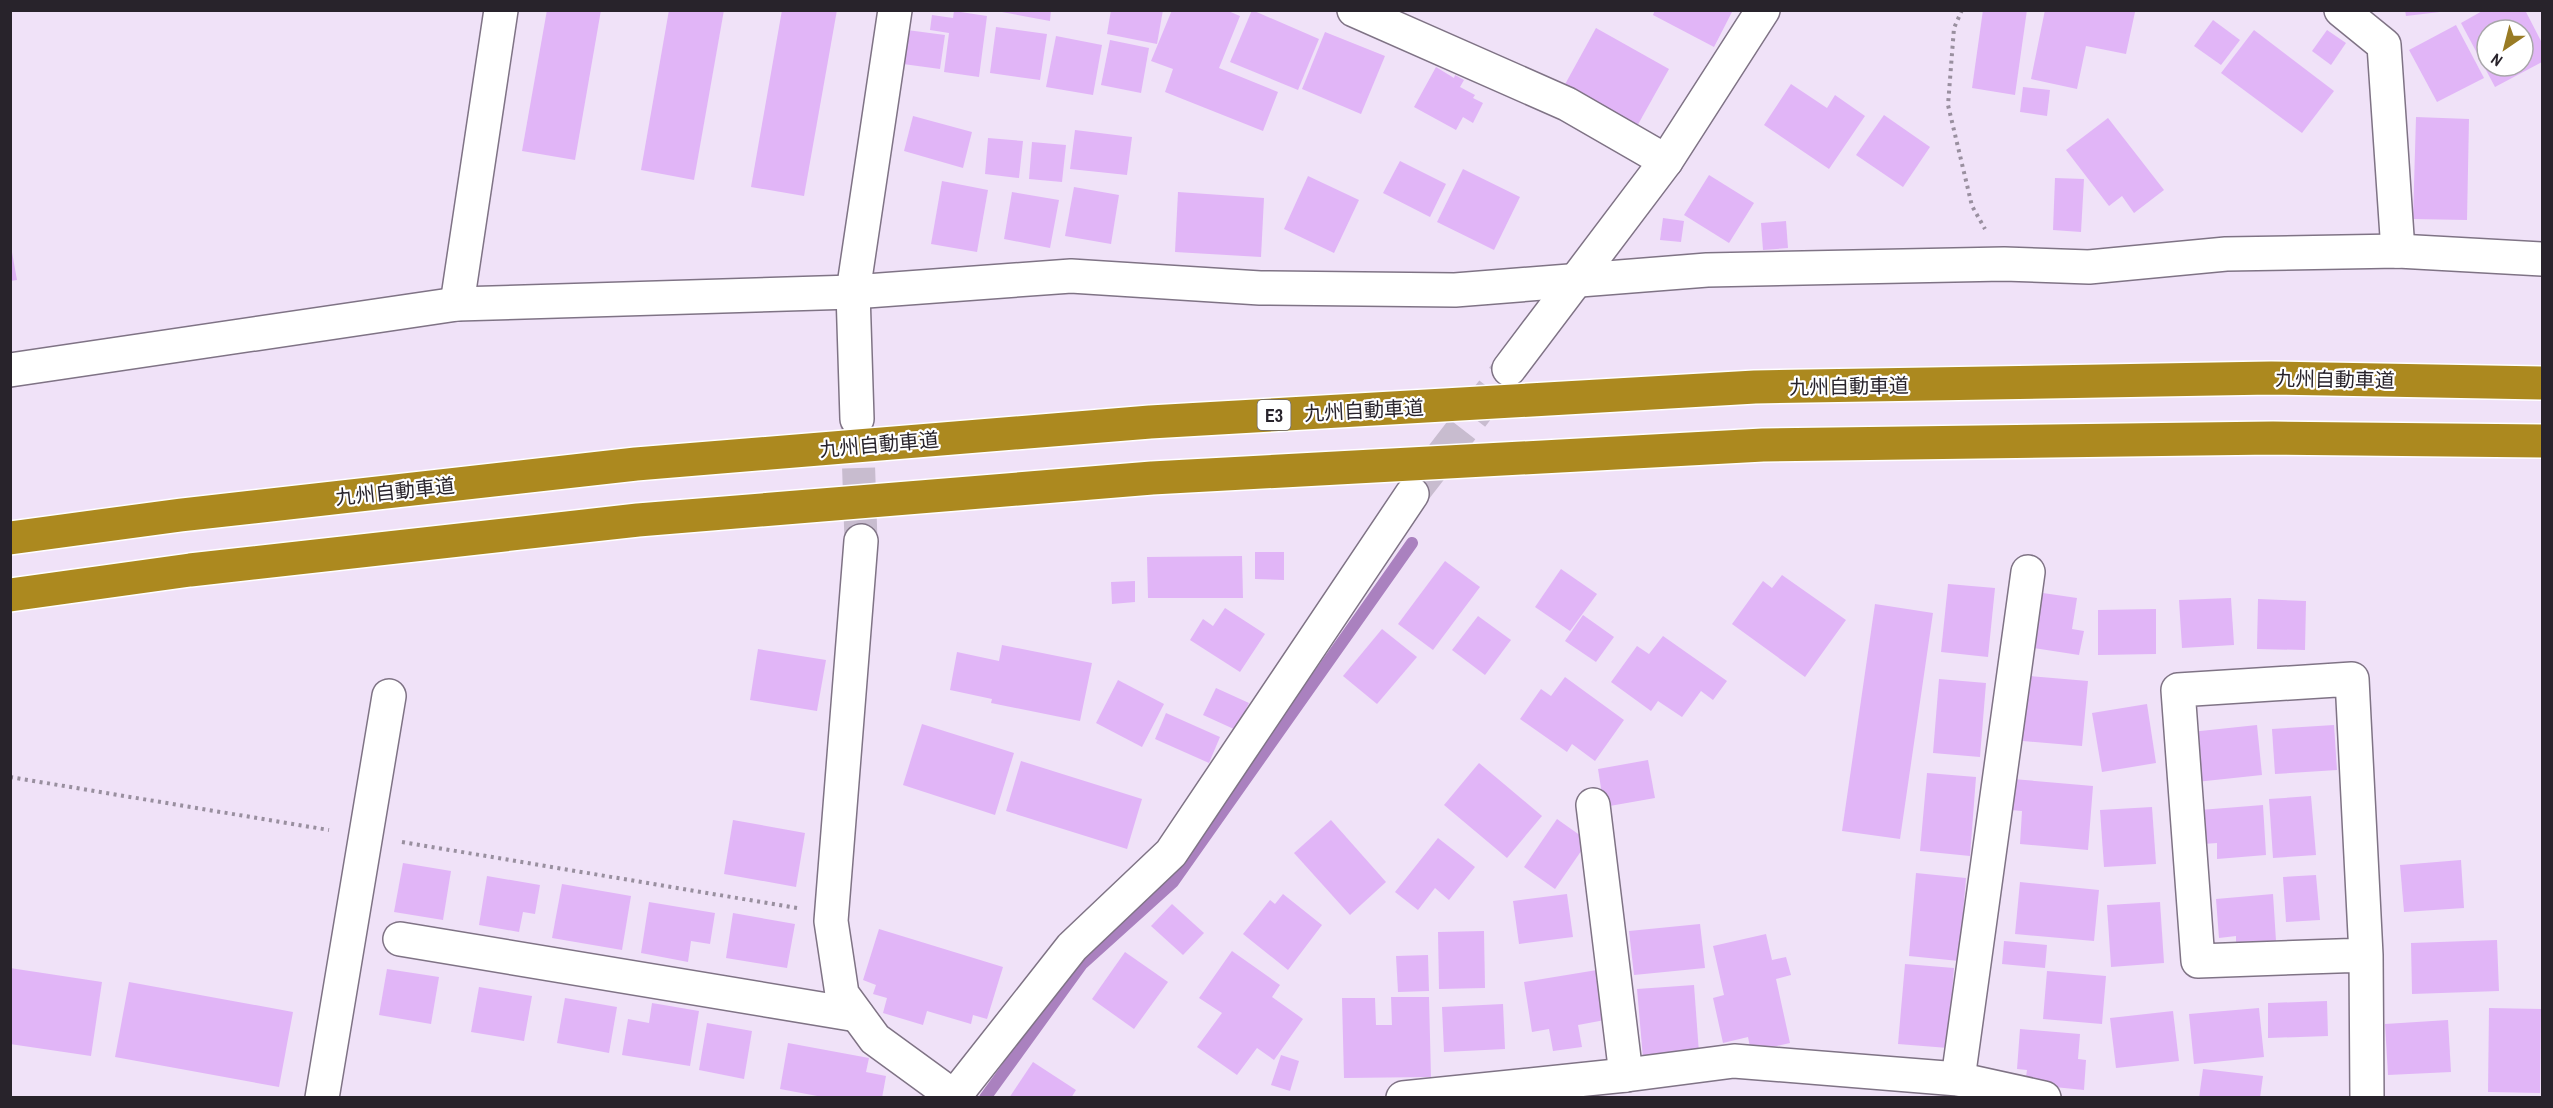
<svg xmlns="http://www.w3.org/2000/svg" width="2553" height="1108" viewBox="0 0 2553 1108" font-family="'Archivo Narrow','Noto Sans JP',sans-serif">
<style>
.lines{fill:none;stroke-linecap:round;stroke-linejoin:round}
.stream{stroke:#aa81bf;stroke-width:12}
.building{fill:#e1b5f7;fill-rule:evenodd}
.minor-tunnel{stroke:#c8bccf;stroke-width:33;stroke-dasharray:33 16;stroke-linecap:butt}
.minor-casing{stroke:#7f7385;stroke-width:36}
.tertiary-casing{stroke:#7f7385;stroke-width:36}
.motorway-casing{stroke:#fff;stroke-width:36}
.path{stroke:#998f9f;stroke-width:4;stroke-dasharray:3 4.5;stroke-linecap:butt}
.minor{stroke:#fff;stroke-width:33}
.tertiary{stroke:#fff;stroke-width:33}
.motorway{stroke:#ac891f;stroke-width:33}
.labels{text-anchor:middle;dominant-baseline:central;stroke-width:4.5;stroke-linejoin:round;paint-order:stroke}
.shield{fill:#fff;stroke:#68656b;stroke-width:1.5}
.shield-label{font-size:18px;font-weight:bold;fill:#28232b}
.street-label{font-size:20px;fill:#28232b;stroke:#fff}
</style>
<rect width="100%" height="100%" fill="#f0e2f8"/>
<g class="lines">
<path class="stream" d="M985,1098L1082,964L1173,882L1412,543"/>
</g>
<g class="building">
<path d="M547,10H601L575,160L522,151Z"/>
<path d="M669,10H724L694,180L641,170Z"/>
<path d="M782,10H837L804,196L751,187Z"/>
<path d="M991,10H1051L1050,21Z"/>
<path d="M1111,10H1163L1157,44L1107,34Z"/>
<path d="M1172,10H1226L1240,16L1219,68L1278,92L1263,131L1165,92L1173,69L1151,61Z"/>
<path d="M1252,10L1319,39L1298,90L1230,62Z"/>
<path d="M1655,10H1733L1714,47L1653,15Z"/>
<path d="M1983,10H2027L2015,95L1972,88Z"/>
<path d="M2045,10L2135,12L2126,54L2086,46L2077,89L2031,79Z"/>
<path d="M2405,10H2440V12L2406,16Z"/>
<path d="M2484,10H2525L2542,43V62L2495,87L2461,23ZM2487,30H2523V66H2487Z"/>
<path d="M954,11L987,16L979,77L944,72L949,33L930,30L932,15L953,18Z"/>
<path d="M2213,20L2240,40L2221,65L2194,46Z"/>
<path d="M2456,25L2484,78L2437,102L2409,50Z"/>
<path d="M996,27L1047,34L1040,80L990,73Z"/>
<path d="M1596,28L1669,69L1636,128L1563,88Z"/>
<path d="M907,30L945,35L940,69L903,64Z"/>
<path d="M2254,30L2334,91L2302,133L2221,73Z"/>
<path d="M2327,30L2346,43L2331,65L2312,51Z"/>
<path d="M1325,32L1385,56L1361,114L1302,89Z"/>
<path d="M1056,36L1102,45L1093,95L1046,87Z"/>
<path d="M1110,40L1149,48L1141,93L1101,85Z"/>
<path d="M1436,67L1454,78L1455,75L1464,80L1460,87L1475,95L1473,98L1483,103L1473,123L1463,117L1456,130L1414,107Z"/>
<path d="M1791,84L1827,108L1835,95L1865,116L1829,169L1764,125Z"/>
<path d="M2023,87L2050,90L2047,116L2020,112Z"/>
<path d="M1884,115L1930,147L1903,187L1856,155Z"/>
<path d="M913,116L972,132L963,168L904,151Z"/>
<path d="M2416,117L2469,119L2467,220L2413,219Z"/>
<path d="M2108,118L2164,190L2134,213L2122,196L2109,206L2066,150Z"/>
<path d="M1075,130L1132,137L1127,175L1070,169Z"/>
<path d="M988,138L1023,141L1019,178L985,174Z"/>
<path d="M1032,142L1066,145L1062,182L1029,179Z"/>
<path d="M1400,161L1446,184L1430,217L1383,193Z"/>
<path d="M1463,169L1520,197L1494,250L1437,222Z"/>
<path d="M1709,175L1754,203L1729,243L1684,215Z"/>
<path d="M1308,176L1359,200L1334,253L1284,229Z"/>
<path d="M2055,178L2084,179L2081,232L2053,230Z"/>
<path d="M942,181L988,190L977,252L931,244Z"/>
<path d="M1074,187L1119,195L1111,244L1065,236Z"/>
<path d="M1012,192L1059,200L1050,248L1004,239Z"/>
<path d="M1178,192L1264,198L1261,257L1175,252Z"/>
<path d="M1663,218L1684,221L1681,242L1660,240Z"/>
<path d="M1786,221L1788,248L1763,250L1761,223Z"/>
<path d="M10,241L17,280L10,281Z"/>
<path d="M1255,552H1284V580L1255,579Z"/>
<path d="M1242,556L1243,598H1148L1147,557Z"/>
<path d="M1445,561L1480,587L1433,650L1398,624Z"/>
<path d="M1561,569L1597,594L1570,631L1535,607Z"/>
<path d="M1782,575L1846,620L1805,677L1732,624L1763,581L1772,588Z"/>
<path d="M1135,581V602L1112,604L1111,582Z"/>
<path d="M1948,584L1995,588L1988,657L1941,652Z"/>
<path d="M2036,592L2077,598L2072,629L2084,631L2079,655L2027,647Z"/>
<path d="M2231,598L2234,645L2182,648L2179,600Z"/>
<path d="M2258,599L2306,601L2305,650L2257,649Z"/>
<path d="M1875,604L1933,613L1900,839L1842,831Z"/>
<path d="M1225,608L1265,634L1240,672L1190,640L1203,619L1213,626Z"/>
<path d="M2156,609V654L2098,655V610Z"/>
<path d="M1583,615L1614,637L1596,662L1565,641Z"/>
<path d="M1478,616L1511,640L1485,675L1452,650Z"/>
<path d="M1382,629L1417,657L1377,704L1343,676Z"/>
<path d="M1663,636L1727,681L1713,700L1701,691L1682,717L1658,701L1651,711L1611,682L1637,646L1649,654Z"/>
<path d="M1002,645L1092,663L1080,721L991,703L992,699L950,690L957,652L999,661Z"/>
<path d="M758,649L826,660L817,711L750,700Z"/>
<path d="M2018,675L2088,681L2082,746L2012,740Z"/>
<path d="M1565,677L1624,720L1595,761L1572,744L1567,752L1520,719L1541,689L1551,696Z"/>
<path d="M1939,679L1986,683L1980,757L1933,753Z"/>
<path d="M1118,680L1164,704L1142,747L1096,723Z"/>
<path d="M1216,688L1249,703L1236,730L1203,715Z"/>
<path d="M2147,704L2156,763L2102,772L2092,713Z"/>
<path d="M1166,713L1220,737L1209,763L1155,739Z"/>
<path d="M922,724L1014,753L995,815L903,785Z"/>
<path d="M2257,725L2262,775L2196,782L2191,732Z"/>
<path d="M2334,725L2337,770L2275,774L2272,729Z"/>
<path d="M1648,760L1655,798L1604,807L1598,769Z"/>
<path d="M1021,761L1142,799L1127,849L1006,811Z"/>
<path d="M1479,763L1542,816L1507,858L1444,805Z"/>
<path d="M1927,773L1976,777L1970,856L1920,851Z"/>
<path d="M2013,779L2093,786L2088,850L2020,844L2022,811L2011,810Z"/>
<path d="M2311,796L2316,855L2273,858L2269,799Z"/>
<path d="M2263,805L2266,855L2217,859V843L2203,844L2200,810Z"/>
<path d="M2152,807L2156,864L2104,867L2100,810Z"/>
<path d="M1557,819L1588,841L1555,889L1524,867Z"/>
<path d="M733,820L805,833L796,887L724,874Z"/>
<path d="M1331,820L1386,882L1350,915L1294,853Z"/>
<path d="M1438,838L1475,867L1449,900L1435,888L1418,910L1395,892Z"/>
<path d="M2461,860L2464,908L2404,912L2400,865Z"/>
<path d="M403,863L451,871L443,920L394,912Z"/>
<path d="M1916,873L1966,878L1959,961L1909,956Z"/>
<path d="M2316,875L2320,920L2286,922L2283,877Z"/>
<path d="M487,876L540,885L535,914L523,912L519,932L479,925Z"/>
<path d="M2020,882L2099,890L2094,941L2015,934Z"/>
<path d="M562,884L631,896L622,950L552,938Z"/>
<path d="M1283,894L1322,925L1288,970L1243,934L1270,900L1275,904Z"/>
<path d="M1567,894L1573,937L1519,944L1513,901Z"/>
<path d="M2273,894L2276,941L2236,944V936L2219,938L2216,899Z"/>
<path d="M649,902L715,913L710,944L691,941L688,962L641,953Z"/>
<path d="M2160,902L2164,963L2111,967L2107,905Z"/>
<path d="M1172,904L1204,933L1183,955L1151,926Z"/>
<path d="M733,913L795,924L787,968L726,958Z"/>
<path d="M1700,924L1705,968L1634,975L1629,931Z"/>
<path d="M879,929L1003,967L987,1019L973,1015L971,1024L927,1011L923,1025L883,1013L887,998L873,994L876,985L863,980Z"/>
<path d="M1484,931L1485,988L1439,989L1438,932Z"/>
<path d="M1766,934L1772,960L1786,957L1791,975L1776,979L1790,1043L1751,1052L1748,1037L1723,1043L1713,998L1724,995L1713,946Z"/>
<path d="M2497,940L2499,991L2412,994L2411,943Z"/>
<path d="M2004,941L2047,945L2045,968L2002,964Z"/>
<path d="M1232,951L1280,985L1272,997L1303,1019L1274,1060L1257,1048L1237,1075L1197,1047L1222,1013L1199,998Z"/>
<path d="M1125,952L1168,982L1134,1029L1092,999Z"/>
<path d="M1428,955L1429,991L1398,992L1396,956Z"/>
<path d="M1905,964L1954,968L1948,1048L1898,1044Z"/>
<path d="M10,968L102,982L91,1056L10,1044Z"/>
<path d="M387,969L439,977L431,1024L379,1015Z"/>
<path d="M1597,970L1605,1020L1578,1025L1582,1047L1553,1051L1549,1029L1532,1032L1524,982Z"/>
<path d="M2047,971L2106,976L2102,1024L2043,1019Z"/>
<path d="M129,982L293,1012L279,1087L115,1057Z"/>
<path d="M1694,985L1699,1053L1643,1058L1637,989Z"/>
<path d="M479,987L532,996L524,1041L471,1032Z"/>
<path d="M1391,997H1429L1431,1077L1344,1078L1342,998H1375L1376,1025H1392Z"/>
<path d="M565,998L617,1007L609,1053L557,1043Z"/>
<path d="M2327,1001L2328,1036L2268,1038V1003Z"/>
<path d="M652,1003L699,1011L690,1066L622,1055L628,1019L649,1023Z"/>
<path d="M1503,1004L1505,1049L1444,1052L1442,1007Z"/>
<path d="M2259,1008L2264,1057L2194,1064L2189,1014Z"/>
<path d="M2489,1008L2541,1009L2540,1093L2488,1092Z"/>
<path d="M2173,1011L2179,1061L2116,1068L2110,1018Z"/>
<path d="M2448,1020L2451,1072L2388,1075L2385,1024Z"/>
<path d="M707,1023L752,1031L744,1079L699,1070Z"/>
<path d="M2020,1029L2080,1034L2078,1059L2086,1060L2084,1090L2025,1084L2027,1070L2017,1069Z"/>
<path d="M788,1043L869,1058L866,1072L886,1076L882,1098H828L780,1089Z"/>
<path d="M1281,1055L1299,1061L1290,1091L1271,1085Z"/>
<path d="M1033,1062L1076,1090L1071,1098H1009Z"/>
<path d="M2203,1069L2263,1076L2260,1098H2199Z"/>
</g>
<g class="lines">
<g class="minor-tunnel">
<path d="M857,419L861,541"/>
<path d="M1412,494L1509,369"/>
</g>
<defs>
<g id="minor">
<path d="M1354,10L1567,104L1666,161"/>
<path d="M2341,10L2384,45L2398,251"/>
<path d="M457,304L501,10"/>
<path d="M1509,369L1666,161L1763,10"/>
<path d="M857,419L853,292L895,10"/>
<path d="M861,541L831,921L842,994L875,1039L956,1098"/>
<path d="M1593,805L1626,1075"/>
<path d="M400,939L857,1015"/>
<path d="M2366,955L2198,961L2178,690L2352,679L2366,955L2367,1098"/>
<path d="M1958,1079L2028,572"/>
<path d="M322,1098L389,696"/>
<path d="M953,1098L1072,947L1171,853L1412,494"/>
<path d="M1403,1098L1626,1075L1734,1061L1958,1079L2044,1098"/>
</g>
<path id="tertiary" d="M10,370L457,304L853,292L1071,276L1260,288L1455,290L1707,270L2004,264L2089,267L2226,254L2398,251L2542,259"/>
<g id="motorway">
<path d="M10,538L181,515L636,464L1150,422L1755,387L2271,378L2542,383"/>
<path d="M10,595L190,570L638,520L1152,478L1763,445L2273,438L2542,441"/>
</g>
</defs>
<use href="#minor" class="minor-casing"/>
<use href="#tertiary" class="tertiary-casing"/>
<use href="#motorway" class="motorway-casing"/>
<g class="path">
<path d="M1962,10L1954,28L1948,105L1972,206L1985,229"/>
<path d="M10,777L329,830"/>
<path d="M402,842L797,908"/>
</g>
<use href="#minor" class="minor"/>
<use href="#tertiary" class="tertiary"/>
<use href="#motorway" class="motorway"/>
</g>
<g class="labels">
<rect class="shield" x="1257.5" y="400" width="33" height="30" rx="4.5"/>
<g class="shield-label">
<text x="1274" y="415">E3</text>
</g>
<g class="street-label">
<text transform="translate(2335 379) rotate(1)">九州自動車道</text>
<text transform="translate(1849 386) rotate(-1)">九州自動車道</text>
<text transform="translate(1364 410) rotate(-3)">九州自動車道</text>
<text transform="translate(879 444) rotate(-5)">九州自動車道</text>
<text transform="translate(395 491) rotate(-6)">九州自動車道</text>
</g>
</g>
<rect width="2553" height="1108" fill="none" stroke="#28232b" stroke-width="24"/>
<g transform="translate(2505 48) rotate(215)"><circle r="28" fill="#ffffff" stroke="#a9a7aa" stroke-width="1.5"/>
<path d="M0-4.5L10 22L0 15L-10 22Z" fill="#997b24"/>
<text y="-9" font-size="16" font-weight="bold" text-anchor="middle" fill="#28232b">N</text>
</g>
</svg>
